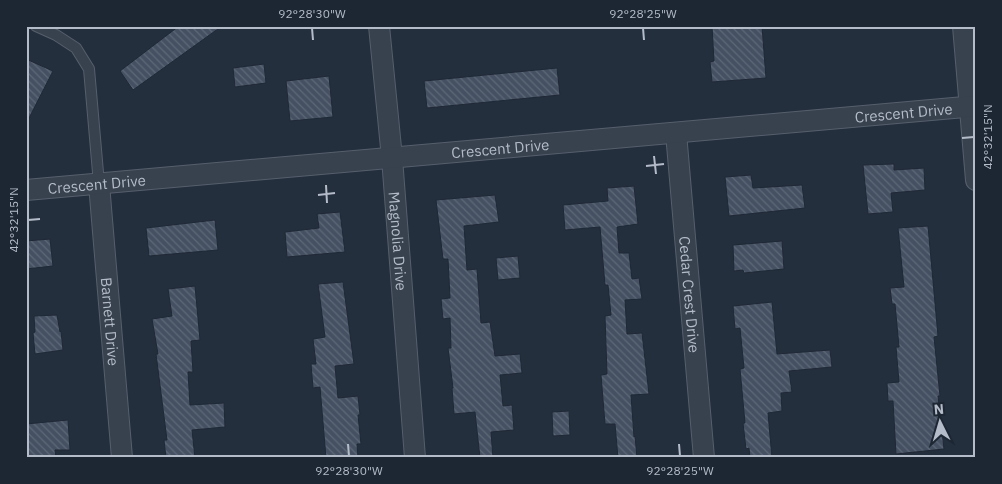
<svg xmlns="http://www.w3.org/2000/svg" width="1002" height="484" viewBox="0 0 1002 484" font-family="'IBM Plex Sans',sans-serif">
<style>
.building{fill:url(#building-back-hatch);stroke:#1f2835}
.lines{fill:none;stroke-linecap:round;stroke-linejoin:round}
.service-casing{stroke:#565f6c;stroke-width:12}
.minor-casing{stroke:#565f6c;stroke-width:22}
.service{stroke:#38414e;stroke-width:10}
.minor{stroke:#38414e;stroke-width:20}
.ticks{fill:none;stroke:#b4bcc9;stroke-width:2}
.labels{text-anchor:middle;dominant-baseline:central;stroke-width:4.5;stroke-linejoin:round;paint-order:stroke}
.street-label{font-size:15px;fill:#b4bcc9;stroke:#1d2633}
.neatline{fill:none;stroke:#b4bcc9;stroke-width:2}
.ticks-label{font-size:12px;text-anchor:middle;fill:#b4bcc9}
</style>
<defs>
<pattern id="building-back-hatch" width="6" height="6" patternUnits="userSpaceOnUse" patternTransform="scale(1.25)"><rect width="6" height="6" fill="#455162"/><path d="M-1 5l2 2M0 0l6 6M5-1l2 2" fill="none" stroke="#5d6877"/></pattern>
</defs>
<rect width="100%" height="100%" fill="#242f3e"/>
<g class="building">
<path d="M179,26H222L133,90L120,71Z"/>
<path d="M712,26H762L766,78L712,82L710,62L714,61Z"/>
<path d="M26,59L53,71L26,124Z"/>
<path d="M264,64L266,83L235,87L233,68Z"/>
<path d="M557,68L560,95L427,108L424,81Z"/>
<path d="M329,76L333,117L290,121L286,81Z"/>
<path d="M894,164V170L924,168L925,190L891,193L893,212L868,214L863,165Z"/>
<path d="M751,175L753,188L802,185L805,208L729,216L725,177Z"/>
<path d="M634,186L638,224L617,227L619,253H629L632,279L639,278L642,299L625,300L627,334L642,333L649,394L631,395L634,437L635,436L637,458H618L615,424H605L601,375L607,374L605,316L611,315L608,285H605L600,227L565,230L563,205L608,201L607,188Z"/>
<path d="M495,195L499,222L464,226L467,270L477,269L481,323L490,322L495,356L520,354L522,373L500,375L503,406L512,405L514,430L491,432L493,458H480L475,412L454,414L452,388H453L448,348H451L450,318L443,319L441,299L450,298L448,259H443L436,200Z"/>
<path d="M340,212L345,252L287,257L285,232L319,228L317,214Z"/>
<path d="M215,220L218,250L149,256L146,228Z"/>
<path d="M928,226L938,336L934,337L940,396H938L944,449L896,454L893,401H888L887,383L899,382L896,347H899L895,304H892L890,288L904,287L898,228Z"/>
<path d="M50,239L53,266L26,269V241Z"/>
<path d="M782,241L784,269L744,273L743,270L734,271L733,245Z"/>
<path d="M518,256L520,278L498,280L496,258Z"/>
<path d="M343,282L354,364L335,366L338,398L358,396L360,415H358L361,444H357L358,458H326L320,387L313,388L311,364H316L313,339L325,337L318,284Z"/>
<path d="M195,286L200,340L191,341L193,372H188L190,405L224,403L225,427L192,430L195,458H166L164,440H167L156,354H158L152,319L172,316L168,289Z"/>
<path d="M772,302L777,354L830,350L832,367L789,371L792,392L781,393L782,411L768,413L772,458H750L749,448L746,449L743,423H745L740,369L744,368L740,328L735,329L733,306Z"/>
<path d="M57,315L60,332L61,331L63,350L35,354L33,333L35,332L34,316Z"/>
<path d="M569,411L570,435L553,436L552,412Z"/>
<path d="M68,420L70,450H55L56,458H29L27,439L26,440V424Z"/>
</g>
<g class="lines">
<defs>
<path id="service" d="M36,26L56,35L76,48L89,69L99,184"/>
<g id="minor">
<path id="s1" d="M379,26L392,158L415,458"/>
<path d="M963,26L976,180"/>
<path id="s2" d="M676,133L704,458"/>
<path id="s3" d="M99,184L122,458"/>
<path id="s4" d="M26,190L976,106"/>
</g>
</defs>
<use href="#service" class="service-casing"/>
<use href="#minor" class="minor-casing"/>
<use href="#service" class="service"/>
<use href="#minor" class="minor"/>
</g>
<path class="ticks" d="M312,28L313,40M643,28L644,40M962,138L974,137M654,156L656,174M646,166L664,164M326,185L327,203M318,195L335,193M28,220L40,219M348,444L349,456M679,444L680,456"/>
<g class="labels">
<g class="street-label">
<text stroke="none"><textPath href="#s4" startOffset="881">Crescent Drive</textPath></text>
<text stroke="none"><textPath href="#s4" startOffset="476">Crescent Drive</textPath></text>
<text stroke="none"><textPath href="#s4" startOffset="71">Crescent Drive</textPath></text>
<text stroke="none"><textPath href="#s1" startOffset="216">Magnolia Drive</textPath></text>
<text stroke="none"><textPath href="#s2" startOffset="162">Cedar Crest Drive</textPath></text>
<text stroke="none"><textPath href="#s3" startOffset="138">Barnett Drive</textPath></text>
</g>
</g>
<rect width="1002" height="484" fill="none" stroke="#1d2633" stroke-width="55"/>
<g transform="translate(940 422) rotate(355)" stroke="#1d2633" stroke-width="4" paint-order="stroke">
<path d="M0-4L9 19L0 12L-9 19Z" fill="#b4bcc9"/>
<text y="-8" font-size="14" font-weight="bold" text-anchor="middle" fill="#b4bcc9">N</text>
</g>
<rect x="28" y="28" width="946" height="428" class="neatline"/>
<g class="ticks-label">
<text x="312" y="18">92°28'30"W</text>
<text x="643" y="18">92°28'25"W</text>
<text transform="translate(988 137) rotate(-90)" y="4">42°32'15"N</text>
<text transform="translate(14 220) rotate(-90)" y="4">42°32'15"N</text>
<text x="349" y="475">92°28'30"W</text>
<text x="680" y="475">92°28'25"W</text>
</g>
</svg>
